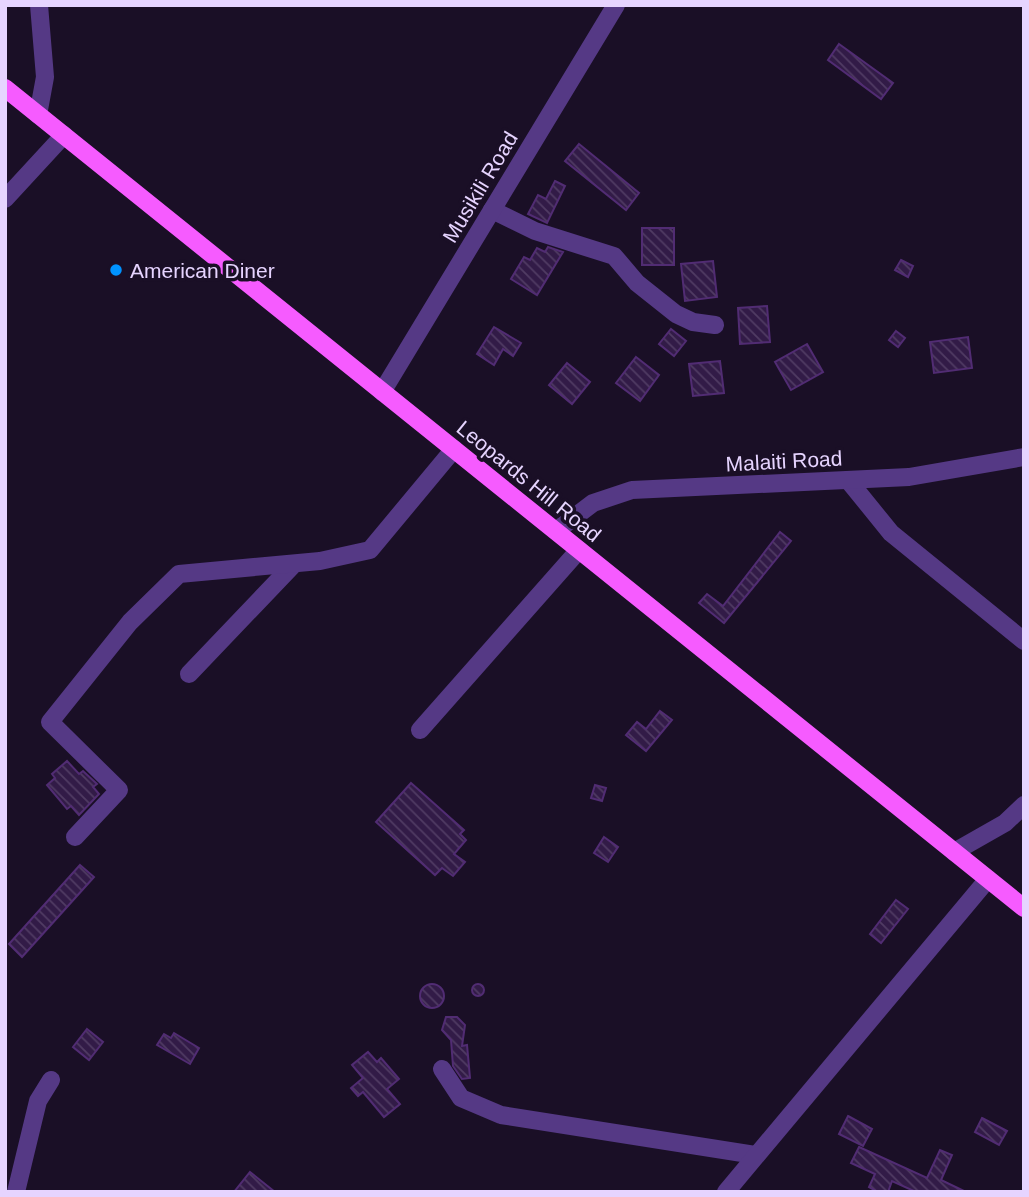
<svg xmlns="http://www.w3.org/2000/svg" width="1029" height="1197" viewBox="0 0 1029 1197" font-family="Arial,sans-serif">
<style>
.building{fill:url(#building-back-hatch);stroke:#512c73;stroke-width:2}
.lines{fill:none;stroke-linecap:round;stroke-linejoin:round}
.minor{stroke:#553985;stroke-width:18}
.major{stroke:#f65bff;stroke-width:18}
.poi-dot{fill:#0093ff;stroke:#1a0f26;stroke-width:2.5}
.labels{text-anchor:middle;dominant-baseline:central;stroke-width:7;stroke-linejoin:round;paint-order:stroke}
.street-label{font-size:21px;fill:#e6d4ff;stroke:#1a0f26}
.poi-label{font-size:21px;fill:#e6d4ff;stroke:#1a0f26;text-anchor:start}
</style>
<defs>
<pattern id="building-back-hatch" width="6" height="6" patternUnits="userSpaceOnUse" patternTransform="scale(1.75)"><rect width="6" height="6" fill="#321b47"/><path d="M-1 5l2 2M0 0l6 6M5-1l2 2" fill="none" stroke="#503b63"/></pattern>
</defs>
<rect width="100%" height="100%" fill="#1a0f26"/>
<g class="building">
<path d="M839,44L893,83L881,99L828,60Z"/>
<path d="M579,144L639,193L626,210L565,161Z"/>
<path d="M555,181L565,186L547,223L528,214L538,195L546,199Z"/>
<rect x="642" y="228" width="32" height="37"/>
<path d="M548,247L563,252L537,295L511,279L524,257L530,260L537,248L545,252Z"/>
<path d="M901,260L913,266L908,277L895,270Z"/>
<path d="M713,261L717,297L685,301L681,264Z"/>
<path d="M767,306L770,342L740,344L738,308Z"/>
<path d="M494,327L521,343L513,356L503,349L494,365L477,354Z"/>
<path d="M671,329L686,341L674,356L659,344Z"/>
<path d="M896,331L905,338L898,347L889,340Z"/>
<path d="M968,337L972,368L934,373L930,342Z"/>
<path d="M807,344L823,372L791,390L775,362Z"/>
<path d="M636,357L659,375L640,401L616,383Z"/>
<path d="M720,361L724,393L693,396L689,364Z"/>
<path d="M567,363L590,382L572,404L549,385Z"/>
<path d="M780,532L791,541L724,623L699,603L707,594L723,606Z"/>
<path d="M660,711L672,720L646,751L626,735L637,722L646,729Z"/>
<path d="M67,761L79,774L83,771L97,784L93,787L99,794L79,815L71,806L67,809L47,785L55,778L52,774Z"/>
<path d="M411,783L464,830L460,834L466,840L454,854L465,862L453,876L442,868L435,875L376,822Z"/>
<path d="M595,785L606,788L602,801L591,798Z"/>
<path d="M604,837L618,847L608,862L594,853Z"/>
<path d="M80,865L94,877L22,957L9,944Z"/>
<path d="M896,900L908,909L881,943L870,934Z"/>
<circle cx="478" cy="990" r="6"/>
<circle cx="432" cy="996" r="12"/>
<path d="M446,1017H457L465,1025L462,1046L467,1045L470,1078L462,1079L453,1066L451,1040L442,1030Z"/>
<path d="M87,1029L103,1042L89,1060L73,1047Z"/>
<path d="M174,1033L199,1048L190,1064L157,1045L164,1034L171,1038Z"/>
<path d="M368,1052L377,1062L381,1058L399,1079L387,1089L400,1104L384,1117L363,1092L358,1096L351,1088L363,1078L352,1065Z"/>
<path d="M848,1116L872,1129L863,1146L839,1134Z"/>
<path d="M982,1118L1007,1131L999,1145L975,1132Z"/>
<path d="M859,1147L927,1178L940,1150L952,1155L941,1180L966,1192H916L892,1181L888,1192H878L869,1187L875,1174L851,1163Z"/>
<path d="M250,1172L275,1192H234Z"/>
</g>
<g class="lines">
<g class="minor">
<path d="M38,115L45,77L39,5"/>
<path d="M5,199L64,135"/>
<path d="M492,210L535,231L614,256L637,283L676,314L693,322L715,325"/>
<path d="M382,392L616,5"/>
<path d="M848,480L891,533L1024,641"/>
<path d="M556,531L593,503L632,490L909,477L1024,457"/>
<path d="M189,674L294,564"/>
<path d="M420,730L579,550"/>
<path d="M75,837L119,790L50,722L130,622L179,574L320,561L370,550L454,449"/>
<path d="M954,852L1005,823L1024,805"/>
<path d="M442,1069L461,1098L501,1115L755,1155"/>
<path d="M16,1192L38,1101L51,1080"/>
<path d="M726,1192L988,879"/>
</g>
<path class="major" d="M5,88L1024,908"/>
</g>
<circle class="poi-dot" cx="116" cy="270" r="7"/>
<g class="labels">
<g class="street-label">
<text transform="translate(480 187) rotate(-59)">Musikili Road</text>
<text transform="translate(784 461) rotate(-3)">Malaiti Road</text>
<text transform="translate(529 481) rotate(39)">Leopards Hill Road</text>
</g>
<g class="poi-label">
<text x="130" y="270">American Diner</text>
</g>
</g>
<rect width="1029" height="1197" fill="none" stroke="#e6d4ff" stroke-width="14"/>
</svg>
